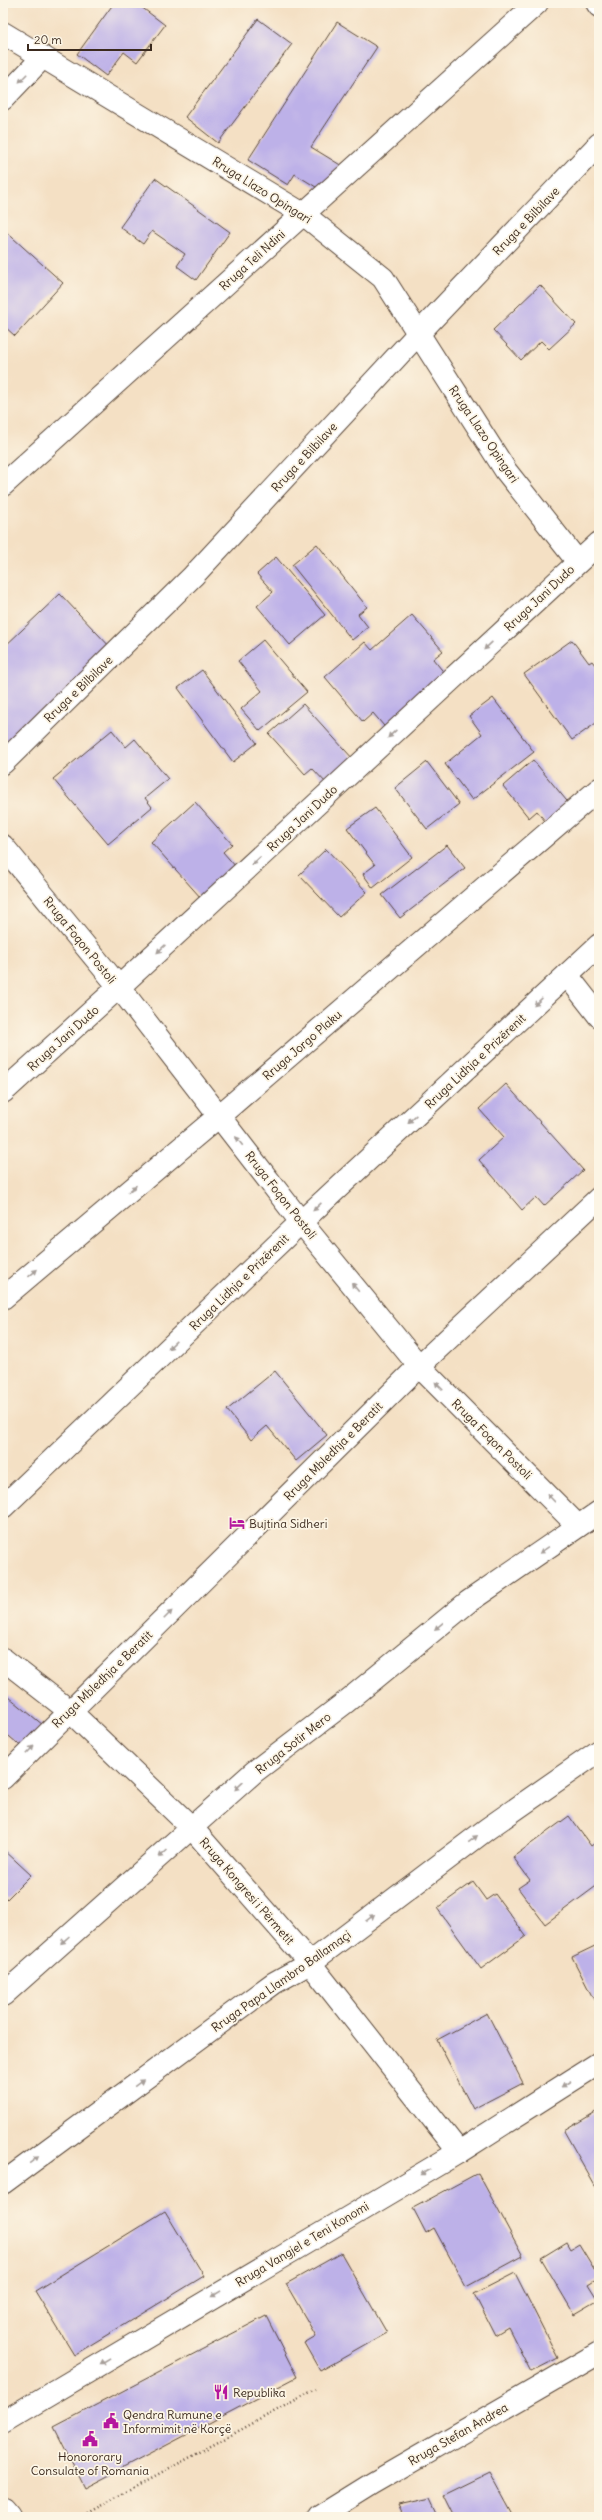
<svg xmlns="http://www.w3.org/2000/svg" width="602" height="2520" viewBox="0 0 602 2520" font-family="Delius,sans-serif">
<style>
.building{fill:#bdb1e8}
.lines{fill:none;stroke-linecap:round;stroke-linejoin:round}
.minor-casing{stroke:#574537;stroke-width:24}
.path{stroke:#574537;stroke-width:2.5;stroke-dasharray:1 3;stroke-linecap:butt}
.minor{stroke:#fff;stroke-width:22}
.oneway{fill:#a79f9a}
.labels{text-anchor:middle;dominant-baseline:central;stroke-width:3.5;stroke-linejoin:round;paint-order:stroke}
.street-label{font-size:12px;fill:#3b2a1e;stroke:#fcf5e5}
.poi-label{font-size:12px;fill:#3b2a1e;stroke:#fcf5e5;text-anchor:start}
</style>
<rect width="100%" height="100%" fill="#fcf5e5"/>
<filter id="ink" filterUnits="userSpaceOnUse"><feTurbulence type="fractalNoise" baseFrequency=".025" numOctaves="2"/><feDisplacementMap in="SourceGraphic" scale="8" xChannelSelector="R" yChannelSelector="G"/><feConvolveMatrix kernelMatrix="1 2 1 2 8 2 1 2 1" color-interpolation-filters="sRGB"/></filter>
<filter id="wash" filterUnits="userSpaceOnUse"><feTurbulence type="fractalNoise" baseFrequency=".012" numOctaves="4" result="noise"/><feDisplacementMap in="SourceGraphic" scale="16" xChannelSelector="R" yChannelSelector="G"/><feGaussianBlur stdDeviation="0.9" result="paint"/><feColorMatrix in="noise" values="0 0 0 0 0 0 0 0 0 0 0 0 0 0 0 0 0 1.4 0 .05"/><feComposite in="paint" operator="in"/></filter>
<g filter="url(#wash)">
<rect width="100%" height="100%" fill="#f4e0c4"/>
<g id="blocks">
<g class="building">
<path d="M114,3H136L165,25L137,62L124,52L106,76L77,54Z"/>
<path d="M258,19L292,44L218,143L185,117Z"/>
<path d="M337,22L377,47L311,147L342,166L324,192L295,174L288,185L248,160Z"/>
<path d="M155,178L230,232L196,280L177,266L185,254L152,231L143,244L120,227Z"/>
<path d="M3,229L63,283L15,336L3,325Z"/>
<path d="M540,285L576,324L549,349L541,341L521,360L493,330Z"/>
<path d="M317,544L367,607L358,614L368,627L352,640L292,565Z"/>
<path d="M276,557L325,615L290,645L257,606L273,592L257,574Z"/>
<path d="M60,594L113,650L3,753V648Z"/>
<path d="M412,615L443,651L433,659L450,680L389,732L373,713L363,722L325,677L365,642L372,650Z"/>
<path d="M263,640L307,692L260,731L241,709L262,691L238,661Z"/>
<path d="M572,640L589,663L592,661L599,670V721L572,740L524,674Z"/>
<path d="M202,670L257,743L233,762L178,688Z"/>
<path d="M493,698L534,752L472,800L445,764L482,734L469,716Z"/>
<path d="M303,704L354,760L327,784L312,768L305,774L269,734Z"/>
<path d="M112,730L126,747L135,739L168,779L145,798L152,807L108,844L53,779Z"/>
<path d="M533,760L571,806L549,826L537,811L529,818L503,786Z"/>
<path d="M427,762L459,804L427,829L395,788Z"/>
<path d="M195,802L232,844L223,852L236,867L201,898L151,842Z"/>
<path d="M375,808L412,857L373,888L363,874L375,865L347,828Z"/>
<path d="M447,845L465,868L400,918L382,895Z"/>
<path d="M326,849L367,892L339,917L299,875Z"/>
<path d="M506,1084L583,1170L544,1206L536,1197L522,1210L479,1160L504,1137L479,1109Z"/>
<path d="M275,1371L327,1435L296,1461L267,1426L251,1440L227,1410Z"/>
<path d="M3,1692L43,1725L24,1749L3,1731Z"/>
<path d="M569,1816L591,1846L599,1840V1884L545,1924L518,1888L530,1880L513,1857Z"/>
<path d="M3,1849L31,1875L7,1899L3,1895Z"/>
<path d="M473,1882L486,1900L495,1894L526,1936L481,1969L437,1908Z"/>
<path d="M599,1944V1997L594,2000L572,1957Z"/>
<path d="M487,2013L523,2083L473,2109L437,2040Z"/>
<path d="M599,2110V2193L564,2131Z"/>
<path d="M478,2173L523,2256L466,2287L434,2228L426,2233L413,2208Z"/>
<path d="M165,2211L204,2276L74,2355L35,2291Z"/>
<path d="M567,2242L571,2249L579,2244L599,2277L588,2284L598,2300L574,2314L541,2258Z"/>
<path d="M341,2253L387,2333L320,2371L304,2343L316,2336L286,2284Z"/>
<path d="M515,2273L558,2358L531,2372L508,2327L495,2335L474,2294Z"/>
<path d="M266,2316L297,2377L85,2488L54,2427Z"/>
<path d="M489,2473L512,2515L455,2517L444,2495Z"/>
<path d="M431,2498L440,2517H404L398,2505Z"/>
</g>
</g>
</g>
<g filter="url(#ink)">
<use href="#blocks" fill-opacity="0" stroke="#574537" stroke-width="1"/>
<g class="lines">
<defs>
<g id="minor">
<path d="M597,3L599,6"/>
<path d="M3,33L303,214L383,278L506,471L578,562"/>
<path d="M3,99L43,57"/>
<path d="M3,485L537,3"/>
<path d="M3,763L193,576L418,334L599,144"/>
<path d="M3,846L119,987L301,1222L419,1366L578,1526"/>
<path d="M567,975L599,1016"/>
<path d="M3,1092L119,987L599,543"/>
<path d="M3,1298L219,1116L599,789"/>
<path d="M3,1507L301,1222L599,945"/>
<path d="M3,1659L71,1712L192,1828L310,1963L459,2152"/>
<path d="M3,1778L419,1366L599,1198"/>
<path d="M3,1995L254,1772L346,1702L468,1602L599,1512"/>
<path d="M3,2183L274,1983L310,1963L487,1829L599,1751"/>
<path d="M3,2422L459,2152L599,2063"/>
<path d="M3,2510L9,2517"/>
<path d="M319,2517L372,2484L599,2353"/>
</g>
</defs>
<use href="#minor" class="minor-casing"/>
<path class="path" d="M80,2517L316,2389"/>
<use href="#minor" class="minor"/>
</g>
<defs><path id="oneway-solid" d="M-6-.8H1V-3.2L6.5 0L1 3.2V.8H-6Z"/></defs>
<g class="oneway">
<use href="#oneway-solid" transform="translate(23 78) rotate(134)"/>
<use href="#oneway-solid" transform="translate(488 646) rotate(137)"/>
<use href="#oneway-solid" transform="translate(392 734) rotate(137)"/>
<use href="#oneway-solid" transform="translate(256 861) rotate(137)"/>
<use href="#oneway-solid" transform="translate(161 949) rotate(137)"/>
<use href="#oneway-solid" transform="translate(538 1002) rotate(137)"/>
<use href="#oneway-solid" transform="translate(412 1119) rotate(137)"/>
<use href="#oneway-solid" transform="translate(239 1141) rotate(-128)"/>
<use href="#oneway-solid" transform="translate(132 1189) rotate(-40)"/>
<use href="#oneway-solid" transform="translate(317 1207) rotate(137)"/>
<use href="#oneway-solid" transform="translate(33 1273) rotate(-40)"/>
<use href="#oneway-solid" transform="translate(355 1287) rotate(-129)"/>
<use href="#oneway-solid" transform="translate(172 1345) rotate(136)"/>
<use href="#oneway-solid" transform="translate(439 1386) rotate(-135)"/>
<use href="#oneway-solid" transform="translate(551 1498) rotate(-134)"/>
<use href="#oneway-solid" transform="translate(544 1550) rotate(145)"/>
<use href="#oneway-solid" transform="translate(168 1615) rotate(-45)"/>
<use href="#oneway-solid" transform="translate(439 1626) rotate(141)"/>
<use href="#oneway-solid" transform="translate(30 1750) rotate(-46)"/>
<use href="#oneway-solid" transform="translate(239 1786) rotate(137)"/>
<use href="#oneway-solid" transform="translate(473 1839) rotate(-37)"/>
<use href="#oneway-solid" transform="translate(163 1854) rotate(138)"/>
<use href="#oneway-solid" transform="translate(370 1918) rotate(-37)"/>
<use href="#oneway-solid" transform="translate(65 1940) rotate(138)"/>
<use href="#oneway-solid" transform="translate(139 2083) rotate(-36)"/>
<use href="#oneway-solid" transform="translate(566 2084) rotate(147)"/>
<use href="#oneway-solid" transform="translate(34 2160) rotate(-36)"/>
<use href="#oneway-solid" transform="translate(425 2172) rotate(150)"/>
<use href="#oneway-solid" transform="translate(216 2294) rotate(149)"/>
<use href="#oneway-solid" transform="translate(105 2361) rotate(149)"/>
</g>
</g>
<defs>
<symbol id="hotel-bare" viewBox="-9 -9 18 18"><path d="M-6-4.5h1.5V1H6V5H4.5V3h-9V5H-6ZM-4 0a1.8 1.8 0 1 1 3.6 0ZM.5 0V-2.5h3Q6-2.5 6 0Z" fill="#b5179e" stroke="#fcf5e5" stroke-width="2.5" paint-order="stroke"/></symbol>
<symbol id="restaurant-bare" viewBox="-9 -9 18 18"><path d="M-5-6h1v4h1v-4h1v4h1v-4h1v5L-1.5 .5V6h-2V.5L-5-1ZM5-6V6H3V1.5H1.5Q1.5-4 5-6Z" fill="#b5179e" stroke="#fcf5e5" stroke-width="2.5" paint-order="stroke"/></symbol>
<symbol id="civic-bare" viewBox="-9 -9 18 18"><path d="M-.6-6.5H3V-4.5H.6V-3L4-1V1h2V6H-6V1h2V-1L-.6-3ZM-1.2 2.5V6h2.4V2.5Z" fill="#b5179e" stroke="#fcf5e5" stroke-width="2.5" paint-order="stroke"/></symbol>
</defs>
<g fill-rule="evenodd">
<use href="#hotel-bare" x="226" y="1512" width="22" height="22"/>
<use href="#restaurant-bare" x="210" y="2381" width="22" height="22"/>
<use href="#civic-bare" x="100" y="2410" width="22" height="22"/>
<use href="#civic-bare" x="79" y="2428" width="22" height="22"/>
</g>
<g class="labels">
<g class="street-label">
<text transform="translate(262 190) rotate(32)">Rruga Llazo Opingari</text>
<text transform="translate(526 221) rotate(-46)">Rruga e Bilbilave</text>
<text transform="translate(252 260) rotate(-42)">Rruga Teli Ndini</text>
<text transform="translate(484 434) rotate(56)">Rruga Llazo Opingari</text>
<text transform="translate(304 457) rotate(-47)">Rruga e Bilbilave</text>
<text transform="translate(539 598) rotate(-43)">Rruga Jani Dudo</text>
<text transform="translate(78 689) rotate(-44)">Rruga e Bilbilave</text>
<text transform="translate(302 818) rotate(-43)">Rruga Jani Dudo</text>
<text transform="translate(80 940) rotate(51)">Rruga Foqon Postoli</text>
<text transform="translate(63 1038) rotate(-42)">Rruga Jani Dudo</text>
<text transform="translate(302 1045) rotate(-41)">Rruga Jorgo Plaku</text>
<text transform="translate(475 1061) rotate(-43)">Rruga Lidhja e Prizërenit</text>
<text transform="translate(281 1195) rotate(52)">Rruga Foqon Postoli</text>
<text transform="translate(239 1282) rotate(-44)">Rruga Lidhja e Prizërenit</text>
<text transform="translate(492 1439) rotate(45)">Rruga Foqon Postoli</text>
<text transform="translate(333 1451) rotate(-45)">Rruga Mbledhja e Beratit</text>
<text transform="translate(102 1679) rotate(-44)">Rruga Mbledhja e Beratit</text>
<text transform="translate(293 1743) rotate(-38)">Rruga Sotir Mero</text>
<text transform="translate(247 1891) rotate(49)">Rruga Kongresi i Përmetit</text>
<text transform="translate(281 1981) rotate(-35)">Rruga Papa Llambro Ballamaçi</text>
<text transform="translate(302 2244) rotate(-31)">Rruga Vangjel e Teni Konomi</text>
<text transform="translate(458 2434) rotate(-30)">Rruga Stefan Andrea</text>
</g>
<g class="poi-label">
<text x="249" y="1523">Bujtina Sidheri</text>
<text x="233" y="2392">Republika</text>
<text x="123" y="2414">Qendra Rumune e<tspan x="123" dy="14">Informimit në Korçë</tspan></text>
<text x="90" y="2456" text-anchor="middle">Honororary<tspan x="90" dy="14">Consulate of Romania</tspan></text>
</g>
</g>
<rect width="602" height="2520" fill="none" stroke="#fcf5e5" stroke-width="16"/>
<path d="M28 44v6h123v-6" fill="none" stroke="#3b2a1e" stroke-width="2"/>
<text x="34" y="44" font-size="12" fill="#3b2a1e" stroke="#fcf5e5" stroke-width="3" paint-order="stroke">20 m</text>
</svg>
